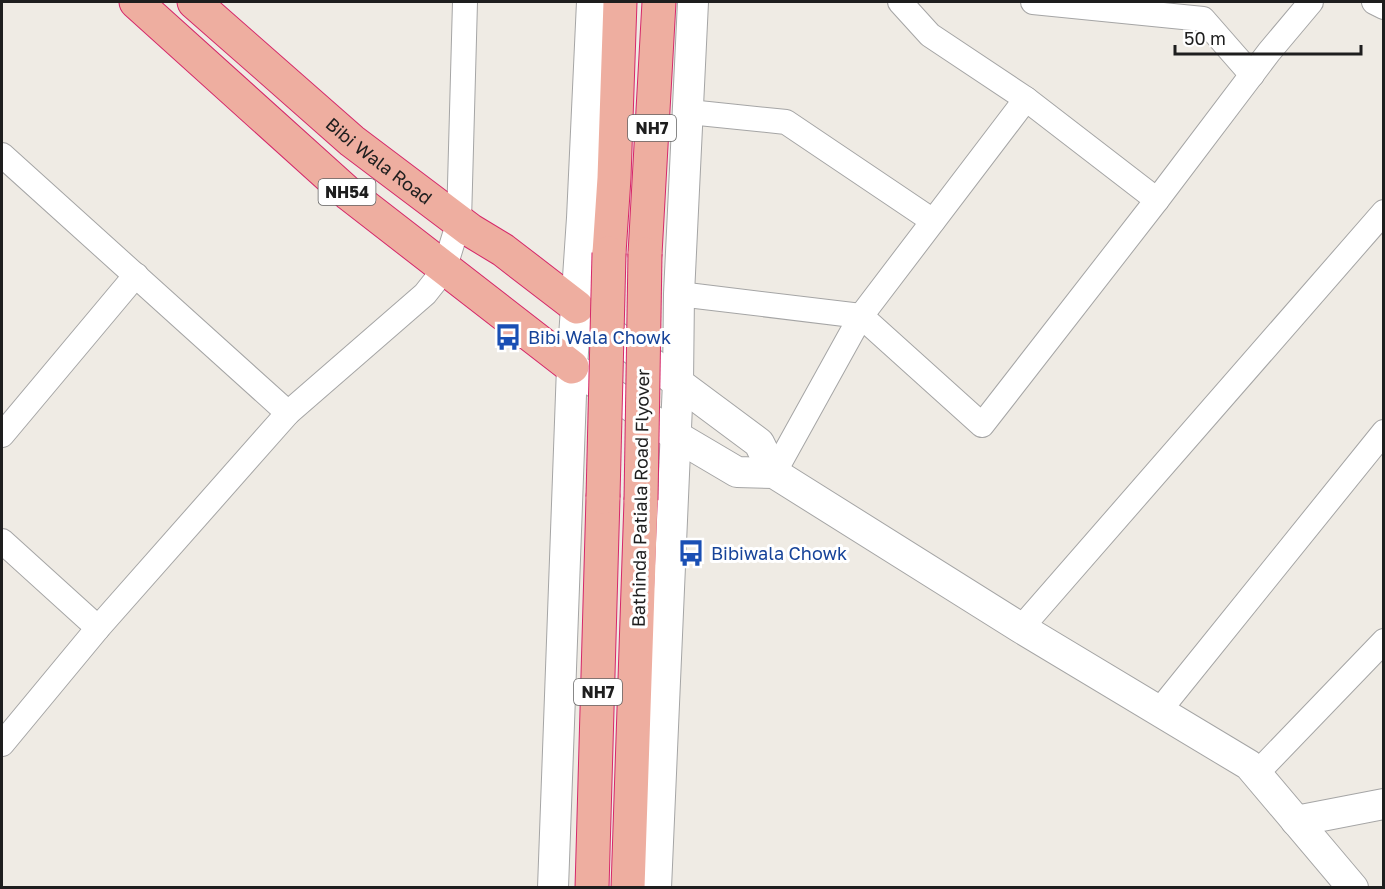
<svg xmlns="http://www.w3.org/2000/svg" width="1385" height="889" viewBox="0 0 1385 889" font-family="'Golos Text',sans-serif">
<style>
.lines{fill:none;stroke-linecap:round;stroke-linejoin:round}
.minor-casing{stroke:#a5a5a5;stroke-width:26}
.tertiary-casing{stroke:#a5a5a5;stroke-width:32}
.trunk-casing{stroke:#d5286a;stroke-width:35}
.minor{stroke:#fff;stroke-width:24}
.tertiary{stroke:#fff;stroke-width:30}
.trunk{stroke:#eeaea0;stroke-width:33}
.trunk-bridge-casing{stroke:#d5286a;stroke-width:35;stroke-linecap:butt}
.trunk-bridge{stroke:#eeaea0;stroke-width:33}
.labels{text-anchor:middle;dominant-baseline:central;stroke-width:6;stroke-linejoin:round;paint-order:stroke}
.shield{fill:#fff;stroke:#626262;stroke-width:1.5}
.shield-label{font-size:16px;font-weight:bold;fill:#1e1e1e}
.street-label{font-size:18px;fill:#1e1e1e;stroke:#fff}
.transit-label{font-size:18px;fill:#164399;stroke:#fff;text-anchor:start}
</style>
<rect width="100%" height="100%" fill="#efebe4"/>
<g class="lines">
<defs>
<g id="minor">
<path d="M900,2L930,35L1026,99L1157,200"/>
<path d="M1033,2L1203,19L1252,75"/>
<path d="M1374,2L1384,7"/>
<path d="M689,112L786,122L933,221"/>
<path d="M2,155L288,413"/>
<path d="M679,294L861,316L982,425L1157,200L1269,52L1311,2"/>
<path d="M2,435L136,275"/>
<path d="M774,473L861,316L1026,99"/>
<path d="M2,541L98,628"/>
<path d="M1021,628L1384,212"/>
<path d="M1159,711L1384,432"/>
<path d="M2,744L98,628L288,413L425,294L444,270L459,221L465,2"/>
<path d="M1256,774L1384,641"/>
</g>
<g id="tertiary">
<path d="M591,318L759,443L774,473"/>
<path d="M572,367L676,436L737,472L774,473L1021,628L1249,765L1353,888"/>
<path d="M1296,821L1384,804"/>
<path d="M553,888L572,367L582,218L592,2"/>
<path d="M656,888L678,382L679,294L693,2"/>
</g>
<g id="trunk">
<path d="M136,2L349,194L572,367"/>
<path id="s1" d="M194,2L352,141L470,230L503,250L577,307"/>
<path d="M609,253L614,178L620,2"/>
<path d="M645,254L659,2"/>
<path d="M592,888L603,497"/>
<path d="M628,888L641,500"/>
</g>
</defs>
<use href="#minor" class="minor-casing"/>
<use href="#tertiary" class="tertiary-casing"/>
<use href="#trunk" class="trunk-casing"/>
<use href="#minor" class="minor"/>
<use href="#tertiary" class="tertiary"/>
<use href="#trunk" class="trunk"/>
<defs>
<g id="trunk-bridge">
<path d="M603,497L609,253"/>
<path d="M641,500L645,254"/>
</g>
</defs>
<use href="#trunk-bridge" class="trunk-bridge-casing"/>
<use href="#trunk-bridge" class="trunk-bridge"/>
</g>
<defs>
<symbol id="bus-bare" viewBox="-9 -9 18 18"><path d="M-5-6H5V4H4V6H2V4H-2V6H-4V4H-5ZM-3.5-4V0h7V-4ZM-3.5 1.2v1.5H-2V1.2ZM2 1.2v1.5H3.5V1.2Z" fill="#1a4fb4" stroke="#fff" stroke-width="2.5" paint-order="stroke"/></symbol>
</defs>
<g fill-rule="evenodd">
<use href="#bus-bare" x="489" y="318" width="38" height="38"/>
<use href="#bus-bare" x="672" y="534" width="38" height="38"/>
</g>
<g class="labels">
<g class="shield">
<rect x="628" y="115" width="48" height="26" rx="4.5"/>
<rect x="318.5" y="179" width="57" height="26" rx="4.5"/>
<rect x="574" y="679" width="48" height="26" rx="4.5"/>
</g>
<g class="shield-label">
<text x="652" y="128">NH7</text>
<text x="347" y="192">NH54</text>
<text x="598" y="692">NH7</text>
</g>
<g class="street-label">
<text stroke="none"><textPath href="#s1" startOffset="244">Bibi Wala Road</textPath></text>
<text transform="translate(640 498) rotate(-89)">Bathinda Patiala Road Flyover</text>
</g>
<g class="transit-label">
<text x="528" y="337">Bibi Wala Chowk</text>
<text x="711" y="553">Bibiwala Chowk</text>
</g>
</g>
<rect width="1385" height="889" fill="none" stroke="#1e1e1e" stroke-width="6"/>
<path d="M1175 45v9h186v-9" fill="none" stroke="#1e1e1e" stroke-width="3"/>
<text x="1184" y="45" font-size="18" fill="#1e1e1e" stroke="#ffffff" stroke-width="4.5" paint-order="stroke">50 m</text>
</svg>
